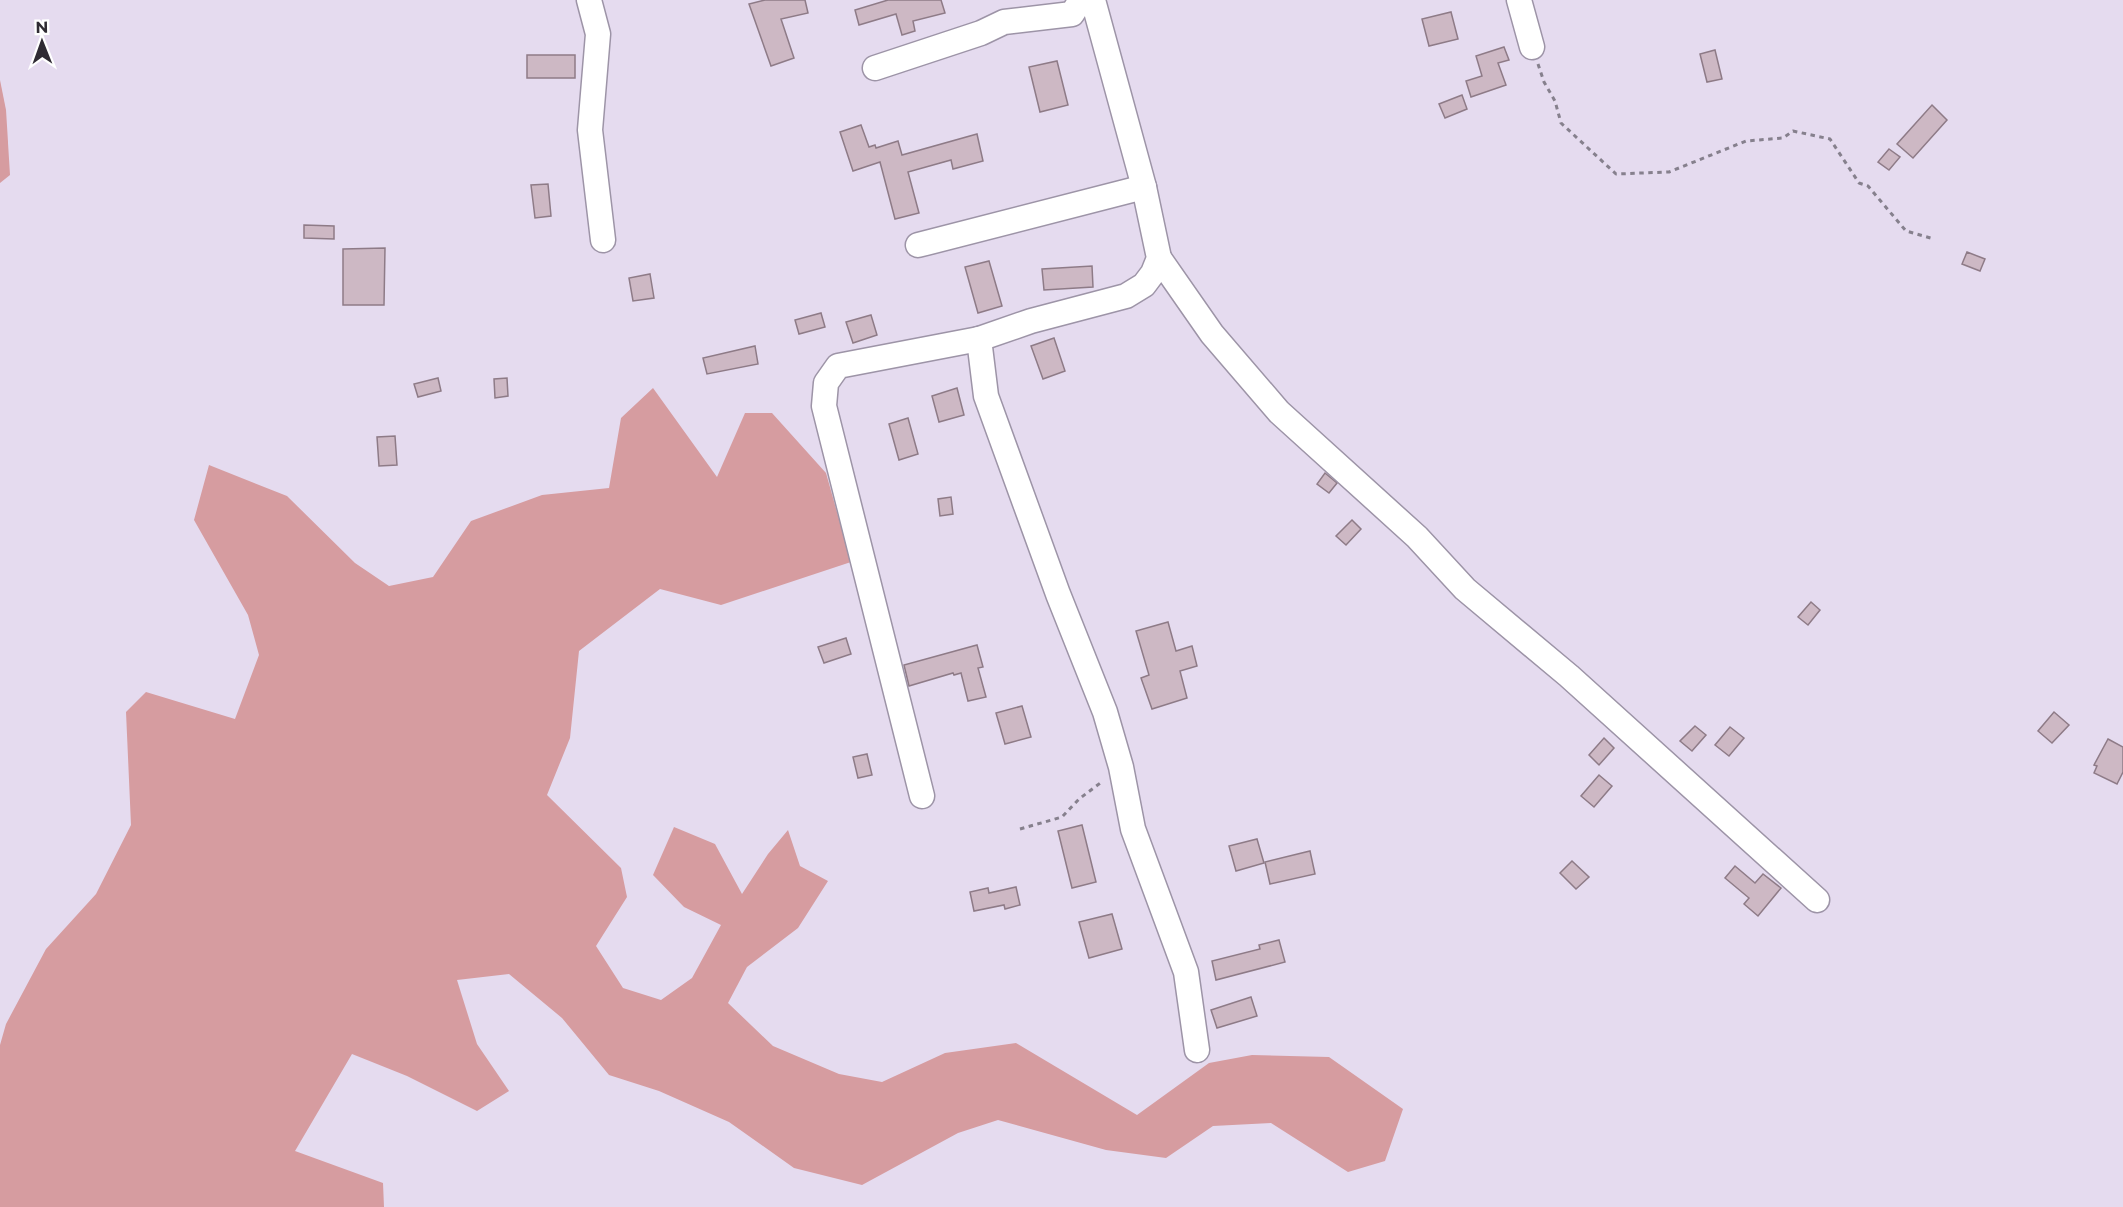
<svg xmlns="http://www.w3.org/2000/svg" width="2123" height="1207" viewBox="0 0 2123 1207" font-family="Montserrat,sans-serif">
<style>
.green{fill:#d69ca0}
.building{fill:#cdb8c4;stroke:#8e7b87;stroke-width:1.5}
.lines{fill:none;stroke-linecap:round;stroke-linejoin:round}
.minor-casing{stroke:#9d94a7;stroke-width:27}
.path{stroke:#86808d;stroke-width:3;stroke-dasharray:4.5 4.5;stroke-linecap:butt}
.minor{stroke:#fff;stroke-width:24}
</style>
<rect width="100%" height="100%" fill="#e5dbef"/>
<g class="green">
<path d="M0,80L6,110L10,175L0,183Z"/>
<path d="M653,388L717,477L745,413H772L826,473L851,562L721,605L660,589L579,651L570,738L547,795L621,868L627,897L596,946L623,988L661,1000L692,978L721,925L684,907L653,875L674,827L715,844L742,894L768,854L788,830L800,866L828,881L798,928L747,967L728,1003L773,1046L839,1074L882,1082L945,1053L1016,1043L1137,1115L1209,1063L1252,1055L1329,1057L1403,1109L1385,1161L1348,1172L1271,1123L1213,1126L1166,1158L1106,1150L998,1120L958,1133L862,1185L794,1168L729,1122L659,1091L609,1075L562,1018L509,974L457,980L477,1044L509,1091L477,1111L407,1076L352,1054L295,1151L383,1183L384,1207H0V1045L6,1024L46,949L96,894L131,825L126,712L146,692L235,719L259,655L248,615L194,520L209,465L287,496L355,563L389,586L433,577L471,521L542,495L609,488L621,418Z"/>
</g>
<g class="building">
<path d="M765,0H805L808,13L781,19L794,58L771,66L749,4Z"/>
<path d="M888,0H941L945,13L913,21L915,31L902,35L896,14L859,25L855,10Z"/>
<path d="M1451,12L1458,39L1429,46L1422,19Z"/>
<path d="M1504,47L1509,60L1498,63L1506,85L1471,97L1466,81L1482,76L1476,56Z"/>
<path d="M1715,50L1722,79L1707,82L1700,54Z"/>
<rect x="527" y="55" width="48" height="23"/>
<path d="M1057,61L1068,105L1040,112L1029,67Z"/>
<path d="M1462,95L1467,109L1445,118L1439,104Z"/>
<path d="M1932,105L1947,120L1913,158L1897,144Z"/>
<path d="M861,125L869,147L875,145L876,148L898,141L902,155L977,134L983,161L953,169L951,160L908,172L919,213L895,219L880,162L853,171L840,132Z"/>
<path d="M1889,149L1900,157L1889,170L1878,162Z"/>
<path d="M548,184L551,216L535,218L531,185Z"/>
<path d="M304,225L334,226V239L304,238Z"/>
<path d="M385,248L384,305H343V249Z"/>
<path d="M1967,252L1985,259L1980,271L1962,264Z"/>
<path d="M989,261L1002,306L978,313L965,267Z"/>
<path d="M1092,266L1093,287L1044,290L1042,269Z"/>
<path d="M650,274L654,298L633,301L629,278Z"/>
<path d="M821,313L825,327L799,334L795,320Z"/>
<path d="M871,315L877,335L853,343L846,322Z"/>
<path d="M1054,338L1065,371L1043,379L1031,346Z"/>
<path d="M755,346L758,364L707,374L703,358Z"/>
<path d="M438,378L441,391L418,397L414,384Z"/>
<path d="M507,378L508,396L495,398L494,379Z"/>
<path d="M957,388L964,415L939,422L932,396Z"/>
<path d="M908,418L918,454L899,460L889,424Z"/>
<path d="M395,436L397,465L379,466L377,437Z"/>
<path d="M1325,473L1337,483L1329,493L1317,484Z"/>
<path d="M951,497L953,514L940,516L938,499Z"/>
<path d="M1352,520L1361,529L1346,545L1336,536Z"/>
<path d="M1811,602L1820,610L1808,625L1798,617Z"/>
<path d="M1168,622L1176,651L1192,646L1197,666L1180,671L1187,698L1152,709L1141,678L1149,675L1136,631Z"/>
<path d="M846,638L851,654L824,663L818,647Z"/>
<path d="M977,645L983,667L978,668L986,697L968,701L961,673L954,675L953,673L909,686L904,665Z"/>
<path d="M1022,706L1031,737L1005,744L996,713Z"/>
<path d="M2054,712L2069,725L2052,743L2038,731Z"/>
<path d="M1695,726L1706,735L1692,751L1680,741Z"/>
<path d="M1730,727L1744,738L1729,756L1715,745Z"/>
<path d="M1604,738L1614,748L1599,765L1589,755Z"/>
<path d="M2108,739L2123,747V772L2117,784L2094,773L2097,766L2094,765Z"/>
<path d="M867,754L872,775L858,778L853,757Z"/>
<path d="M1599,775L1612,786L1594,807L1581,796Z"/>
<path d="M1082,825L1096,882L1072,888L1058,831Z"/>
<path d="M1257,839L1264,863L1236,871L1229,846Z"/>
<path d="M1310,851L1315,874L1270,884L1265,862Z"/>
<path d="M1572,861L1589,877L1576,889L1560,873Z"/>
<path d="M1735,866L1755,883L1763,874L1781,888L1758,916L1744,904L1749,898L1725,878Z"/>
<path d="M1016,887L1020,905L1005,909L1004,905L974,911L970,892L988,888L989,893Z"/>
<path d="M1112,914L1122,949L1089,958L1079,922Z"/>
<path d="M1279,940L1285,962L1216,980L1212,961L1260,949L1259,945Z"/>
<path d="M1251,997L1257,1016L1217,1028L1211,1010Z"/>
</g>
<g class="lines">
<defs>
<g id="minor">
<path d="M589,0L598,34L590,130L603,240"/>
<path d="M1519,0L1532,47"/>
<path d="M875,68L981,33L1004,22L1072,14L1081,0"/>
<path d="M918,245L1144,187"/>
<path d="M1159,258L1212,334L1279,412L1417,537L1465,589L1569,676L1817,900"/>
<path d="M979,339L986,396L1058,594L1105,712L1121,767L1133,829L1186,972L1197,1050"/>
<path d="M922,796L824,406L826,383L838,366L979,339L1031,321L1126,296L1144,285L1153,273L1159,258L1144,187L1093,0"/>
</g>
</defs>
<use href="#minor" class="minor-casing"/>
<g class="path">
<path d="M1538,64L1544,82L1555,101L1561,123L1616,174L1669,172L1746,141L1783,138L1793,131L1830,139L1859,183L1868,186L1906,231L1934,239"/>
<path d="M1020,829L1062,817L1079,799L1103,781"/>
</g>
<use href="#minor" class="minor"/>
</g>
<g transform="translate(42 42) rotate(359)" stroke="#ffffff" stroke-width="4.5" paint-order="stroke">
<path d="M0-4.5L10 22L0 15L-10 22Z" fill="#2f2b33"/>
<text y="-9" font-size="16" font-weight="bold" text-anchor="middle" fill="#2f2b33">N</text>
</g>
</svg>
